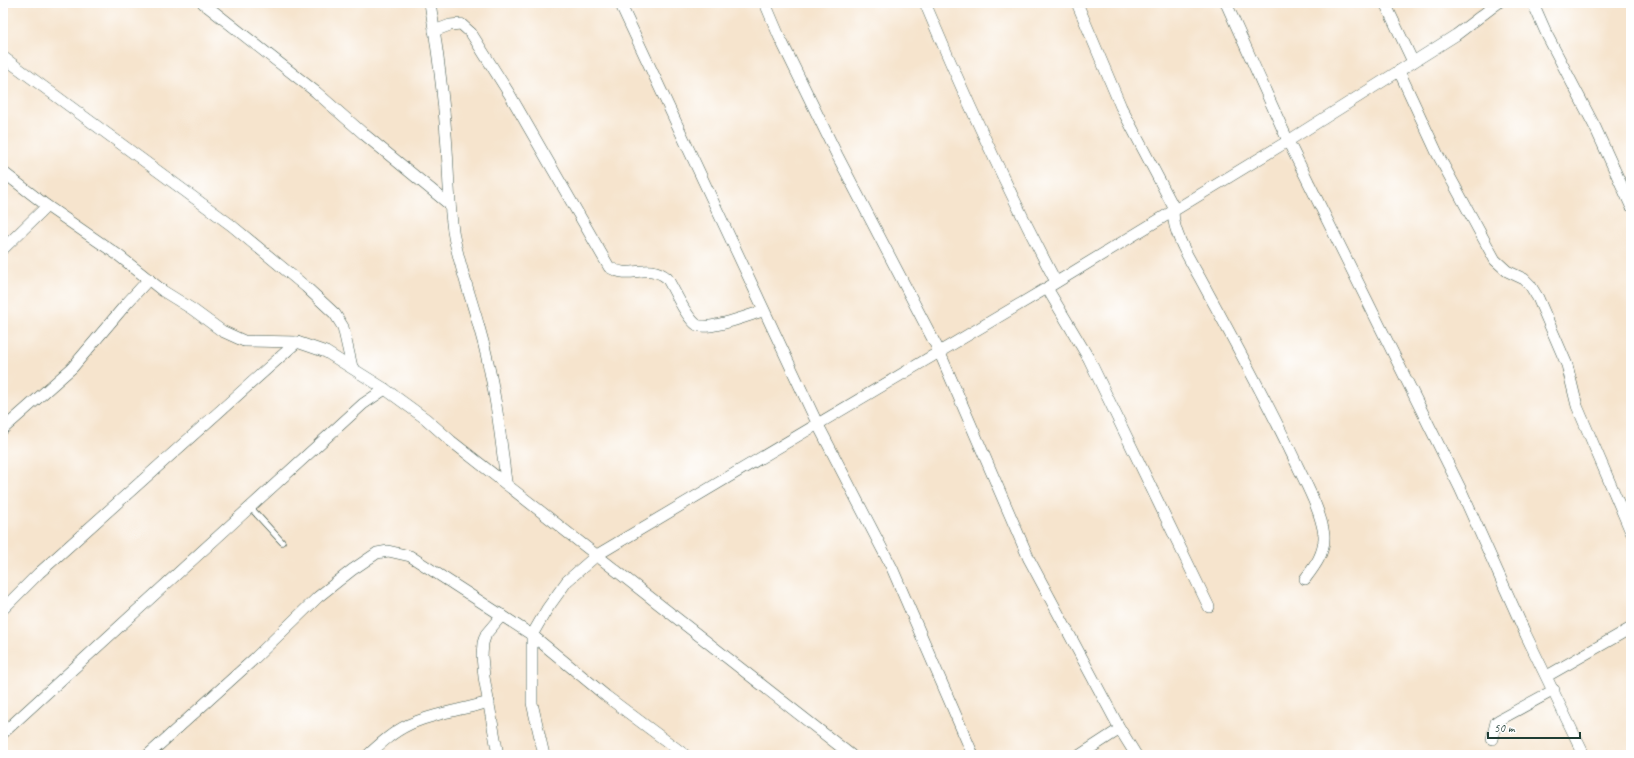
<svg xmlns="http://www.w3.org/2000/svg" width="1634" height="758" viewBox="0 0 1634 758" font-family="Caveat,sans-serif">
<style>
.lines{fill:none;stroke-linecap:round;stroke-linejoin:round}
.service-casing{stroke:#3f564b;stroke-width:7}
.minor-casing{stroke:#3f564b;stroke-width:12}
.service{stroke:#fff;stroke-width:5.5}
.minor{stroke:#fff;stroke-width:11}
</style>
<rect width="100%" height="100%" fill="#fff"/>
<filter id="ink" filterUnits="userSpaceOnUse"><feTurbulence type="fractalNoise" baseFrequency=".025" numOctaves="2"/><feDisplacementMap in="SourceGraphic" scale="8" xChannelSelector="R" yChannelSelector="G"/><feConvolveMatrix kernelMatrix="1 2 1 2 8 2 1 2 1" color-interpolation-filters="sRGB"/></filter>
<filter id="wash" filterUnits="userSpaceOnUse"><feTurbulence type="fractalNoise" baseFrequency=".012" numOctaves="4" result="noise"/><feDisplacementMap in="SourceGraphic" scale="16" xChannelSelector="R" yChannelSelector="G"/><feGaussianBlur stdDeviation="0.9" result="paint"/><feColorMatrix in="noise" values="0 0 0 0 0 0 0 0 0 0 0 0 0 0 0 0 0 1.4 0 .05"/><feComposite in="paint" operator="in"/></filter>
<g filter="url(#wash)">
<rect width="100%" height="100%" fill="#f6e4cd"/>
</g>
<g filter="url(#ink)">
<g class="lines">
<defs>
<path id="service" d="M250,507L282,542"/>
<g id="minor">
<path d="M203,3L316,92L365,135L450,205"/>
<path d="M430,3C437,47 443,91 446,135C449,169 448,203 454,237C460,268 471,297 479,327C494,378 500,430 506,482"/>
<path d="M620,3L817,423L892,568L973,755"/>
<path d="M765,3L779,36L837,155L939,351L1029,559L1120,729"/>
<path d="M925,3C965,98 1008,191 1056,282"/>
<path d="M1077,3L1121,107L1174,208C1169,227 1191,262 1200,278C1234,341 1268,402 1298,467C1308,488 1321,512 1324,535C1325,553 1315,566 1305,579"/>
<path d="M1226,3L1288,141L1460,488L1526,635L1584,755"/>
<path d="M1385,3L1413,62"/>
<path d="M1533,3L1548,37L1595,127L1631,206"/>
<path d="M434,31L450,25L461,24L471,33L510,95L609,267C631,281 646,261 667,278C674,289 686,318 697,325C709,331 749,315 763,311"/>
<path d="M3,57L231,225L306,287L335,314L343,327L352,367"/>
<path d="M1399,71L1438,155L1495,260L1507,271L1524,279L1530,285L1538,298L1567,365L1577,406L1631,532"/>
<path d="M3,172L47,206L118,255L163,291L192,309L222,331L244,341L297,342L326,352L385,389L426,419L451,441L851,755"/>
<path d="M3,249L47,206"/>
<path d="M1047,288L1089,359L1209,607"/>
<path d="M3,429L72,368L127,303L149,279"/>
<path d="M3,609L39,573L297,342"/>
<path d="M1547,676L1631,628"/>
<path d="M3,733L363,404L385,389"/>
<path d="M1492,739L1496,722L1499,720L1554,690"/>
<path d="M148,755L254,659L318,597L352,570L377,553L388,551L410,556L532,635L606,696L685,755"/>
<path d="M368,755C380,744 393,732 408,725C433,713 463,710 489,702"/>
<path d="M498,755L484,677L482,656L483,643L486,634L502,615"/>
<path d="M544,755L532,703V635L547,609L567,581L597,555L1047,288L1288,141L1456,35L1498,3"/>
<path d="M1080,755L1120,729L1136,755"/>
</g>
</defs>
<use href="#service" class="service-casing"/>
<use href="#minor" class="minor-casing"/>
<use href="#service" class="service"/>
<use href="#minor" class="minor"/>
</g>
</g>
<rect width="1634" height="758" fill="none" stroke="#fff" stroke-width="16"/>
<path d="M1488 732v6h92v-6" fill="none" stroke="#1f3d34" stroke-width="2"/>
<text x="1494" y="732" font-size="12" fill="#1f3d34" stroke="#ffffff" stroke-width="3" paint-order="stroke">50 m</text>
</svg>
